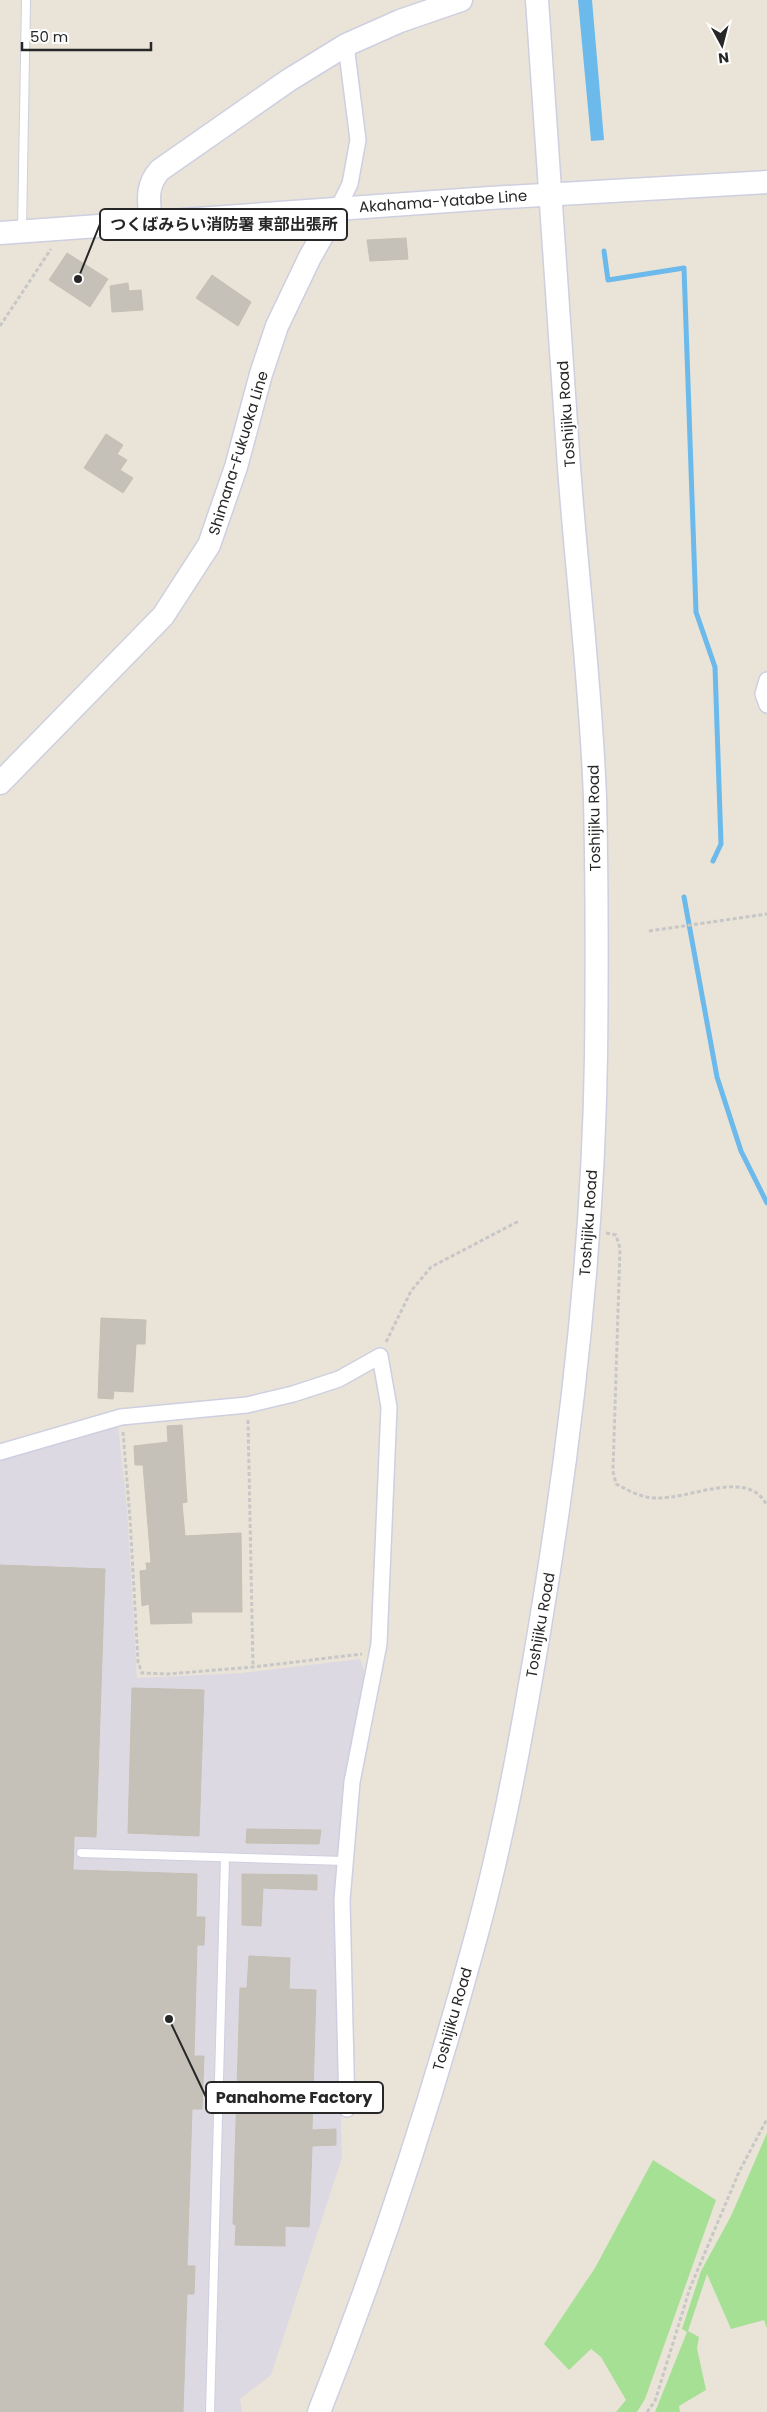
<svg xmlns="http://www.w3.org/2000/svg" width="767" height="2412" viewBox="0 0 767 2412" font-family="Poppins,'Noto Sans JP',sans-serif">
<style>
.industrial{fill:#ddd9e2}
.green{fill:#a5e095}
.water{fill:#6cb9eb}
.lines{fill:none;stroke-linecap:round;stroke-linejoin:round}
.stream{stroke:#6cb9eb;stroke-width:5}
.building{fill:#c5c1b8;stroke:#c4c0b3}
.lane-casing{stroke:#cecfe0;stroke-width:10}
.street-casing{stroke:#cecfe0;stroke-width:18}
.secondary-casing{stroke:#cecfe0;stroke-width:25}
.path{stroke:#c7c7c7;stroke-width:3;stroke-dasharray:4 2.5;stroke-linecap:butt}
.lane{stroke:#fff;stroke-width:8}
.street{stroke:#fff;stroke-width:15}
.secondary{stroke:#fff;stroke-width:22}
.labels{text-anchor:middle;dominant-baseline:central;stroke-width:4;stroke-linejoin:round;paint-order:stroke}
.street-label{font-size:15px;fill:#272727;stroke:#fff}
.leader{fill:none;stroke:#272727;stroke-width:2}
.callout-dot{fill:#272727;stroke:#fff;stroke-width:2}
.callout{fill:#fff;stroke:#272727;stroke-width:2}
.callout-label{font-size:16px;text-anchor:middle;font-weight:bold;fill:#272727}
</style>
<rect width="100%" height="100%" fill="#eae4d8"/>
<path class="industrial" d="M118,1425L127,1508L137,1678L242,1673L360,1659L365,1673L347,1777L335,1879L342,2158L271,2375L240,2399L242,2412H0V1461Z"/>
<g class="green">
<path d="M767,2133V2328L764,2320L731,2329L707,2274L688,2331L699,2337L697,2348L706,2390L679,2406L680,2412H655L687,2332L682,2329L701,2271L731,2216Z"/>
<path d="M653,2160L716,2200L645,2399L637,2412H616L626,2400L601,2357L591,2349L569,2370L544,2344L595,2268Z"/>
</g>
<path class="water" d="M578,0H592L604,140L591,141Z"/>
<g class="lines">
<g class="stream">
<path d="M604,251L608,280L684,268L696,612L715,667L721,844L713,861"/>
<path d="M684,897L717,1077L741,1151L767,1203"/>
</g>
</g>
<g class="building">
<path d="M406,238L408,259L370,261L367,240Z"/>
<path d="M67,253L108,279L90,307L49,280Z"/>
<path d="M212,275L251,302L238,326L196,298Z"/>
<path d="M128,283L129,291L141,290L143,310L112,312L110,286Z"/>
<path d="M106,434L123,445L117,454L127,460L120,470L133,478L123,493L84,468Z"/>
<path d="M101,1318L146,1320L145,1344H136L133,1392L114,1391L113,1399L98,1398Z"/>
<path d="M182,1425L187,1502L182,1503L185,1536L241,1533L242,1612H191L192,1623L151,1624L149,1604L142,1606L140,1571L147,1570L146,1563H151L143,1465H135L134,1446L168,1442L167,1426Z"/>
<path d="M0,1565L105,1569L96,1837L74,1836L73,1870L197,1874L196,1917H205L204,1945H197L194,2056H204L202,2109H192L187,2266H195L194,2294H187L183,2412H0Z"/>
<path d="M132,1688L204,1690L199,1836L128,1833Z"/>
<path d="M247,1829L321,1830L319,1844L246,1843Z"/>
<path d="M242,1874L317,1875V1890L263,1888L261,1926L242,1925Z"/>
<path d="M249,1956L290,1958L289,1989L316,1990L312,2130L336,2129V2145L312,2146L309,2227L285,2226V2246L235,2245L236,2225L233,2224L240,1988H247Z"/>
</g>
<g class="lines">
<defs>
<g id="lane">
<path d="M22,229L26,0"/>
<path d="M81,1853L344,1861"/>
<path d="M210,2412L225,1858"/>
</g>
<g id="street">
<path d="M338,208L350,184L358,140L346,45"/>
<path d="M767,680L763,694L767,705"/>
<path d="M0,1452L121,1417L247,1405L293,1394L339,1379L380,1356L389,1407L379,1644L352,1782L342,1900L347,2109"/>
</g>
<g id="secondary">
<path d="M151,222C149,203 145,186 160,170L289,80L346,45L400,21L461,0"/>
<path d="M0,233L490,198L767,182"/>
<path d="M0,783L163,616L209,545L236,467L261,374L277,326L310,257L338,208"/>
<path d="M319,2412C381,2256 433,2096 477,1933C504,1834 522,1733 539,1632C571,1442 593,1249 596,1057C597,971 597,884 595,798C591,687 577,577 569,467C557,311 549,155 537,0"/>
</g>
</defs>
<use href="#lane" class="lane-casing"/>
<use href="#street" class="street-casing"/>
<use href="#secondary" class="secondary-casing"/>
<g class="path">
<path d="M0,326L51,249"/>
<path d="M649,931L767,914"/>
<path d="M606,1233L616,1235L620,1248L613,1471L616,1484C628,1490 641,1498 656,1498C688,1500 750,1467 767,1506"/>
<path d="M386,1342L411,1291L431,1267L519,1221"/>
<path d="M248,1420L253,1667"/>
<path d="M123,1432L130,1518L138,1662L142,1673L167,1674L253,1667L362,1654"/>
<path d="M647,2412L655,2401L690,2288L739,2172L767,2119"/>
</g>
<use href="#lane" class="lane"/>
<use href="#street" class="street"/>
<use href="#secondary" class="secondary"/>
</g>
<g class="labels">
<g class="street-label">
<text transform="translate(443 201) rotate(-4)">Akahama-Yatabe Line</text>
<text transform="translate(566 414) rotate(-94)">Toshijiku Road</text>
<text transform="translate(238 453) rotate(-73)">Shimana-Fukuoka Line</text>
<text transform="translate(594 818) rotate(-91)">Toshijiku Road</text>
<text transform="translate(588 1223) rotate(-86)">Toshijiku Road</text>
<text transform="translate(540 1625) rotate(-80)">Toshijiku Road</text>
<text transform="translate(452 2019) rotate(-74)">Toshijiku Road</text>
</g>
</g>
<path class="leader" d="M78 279L100 224M169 2019L206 2097"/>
<g class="callout-dot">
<circle cx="78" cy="279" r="5"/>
<circle cx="169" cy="2019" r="5"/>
</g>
<g class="callout">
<rect x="100" y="209" width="247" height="31" rx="5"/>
<rect x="206" y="2082" width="177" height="31" rx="5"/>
</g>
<g class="callout-label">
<text x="224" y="230">つくばみらい消防署 東部出張所</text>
<text x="294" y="2103">Panahome Factory</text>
</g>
<g transform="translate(722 45) rotate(173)" stroke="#ffffff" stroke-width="4" paint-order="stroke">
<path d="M0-4L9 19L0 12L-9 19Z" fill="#272727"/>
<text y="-8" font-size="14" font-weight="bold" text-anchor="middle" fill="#272727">N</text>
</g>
<path d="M22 42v8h129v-8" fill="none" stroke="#272727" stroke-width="2.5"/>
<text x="30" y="42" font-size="15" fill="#272727" stroke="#ffffff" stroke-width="4" paint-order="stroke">50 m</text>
</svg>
